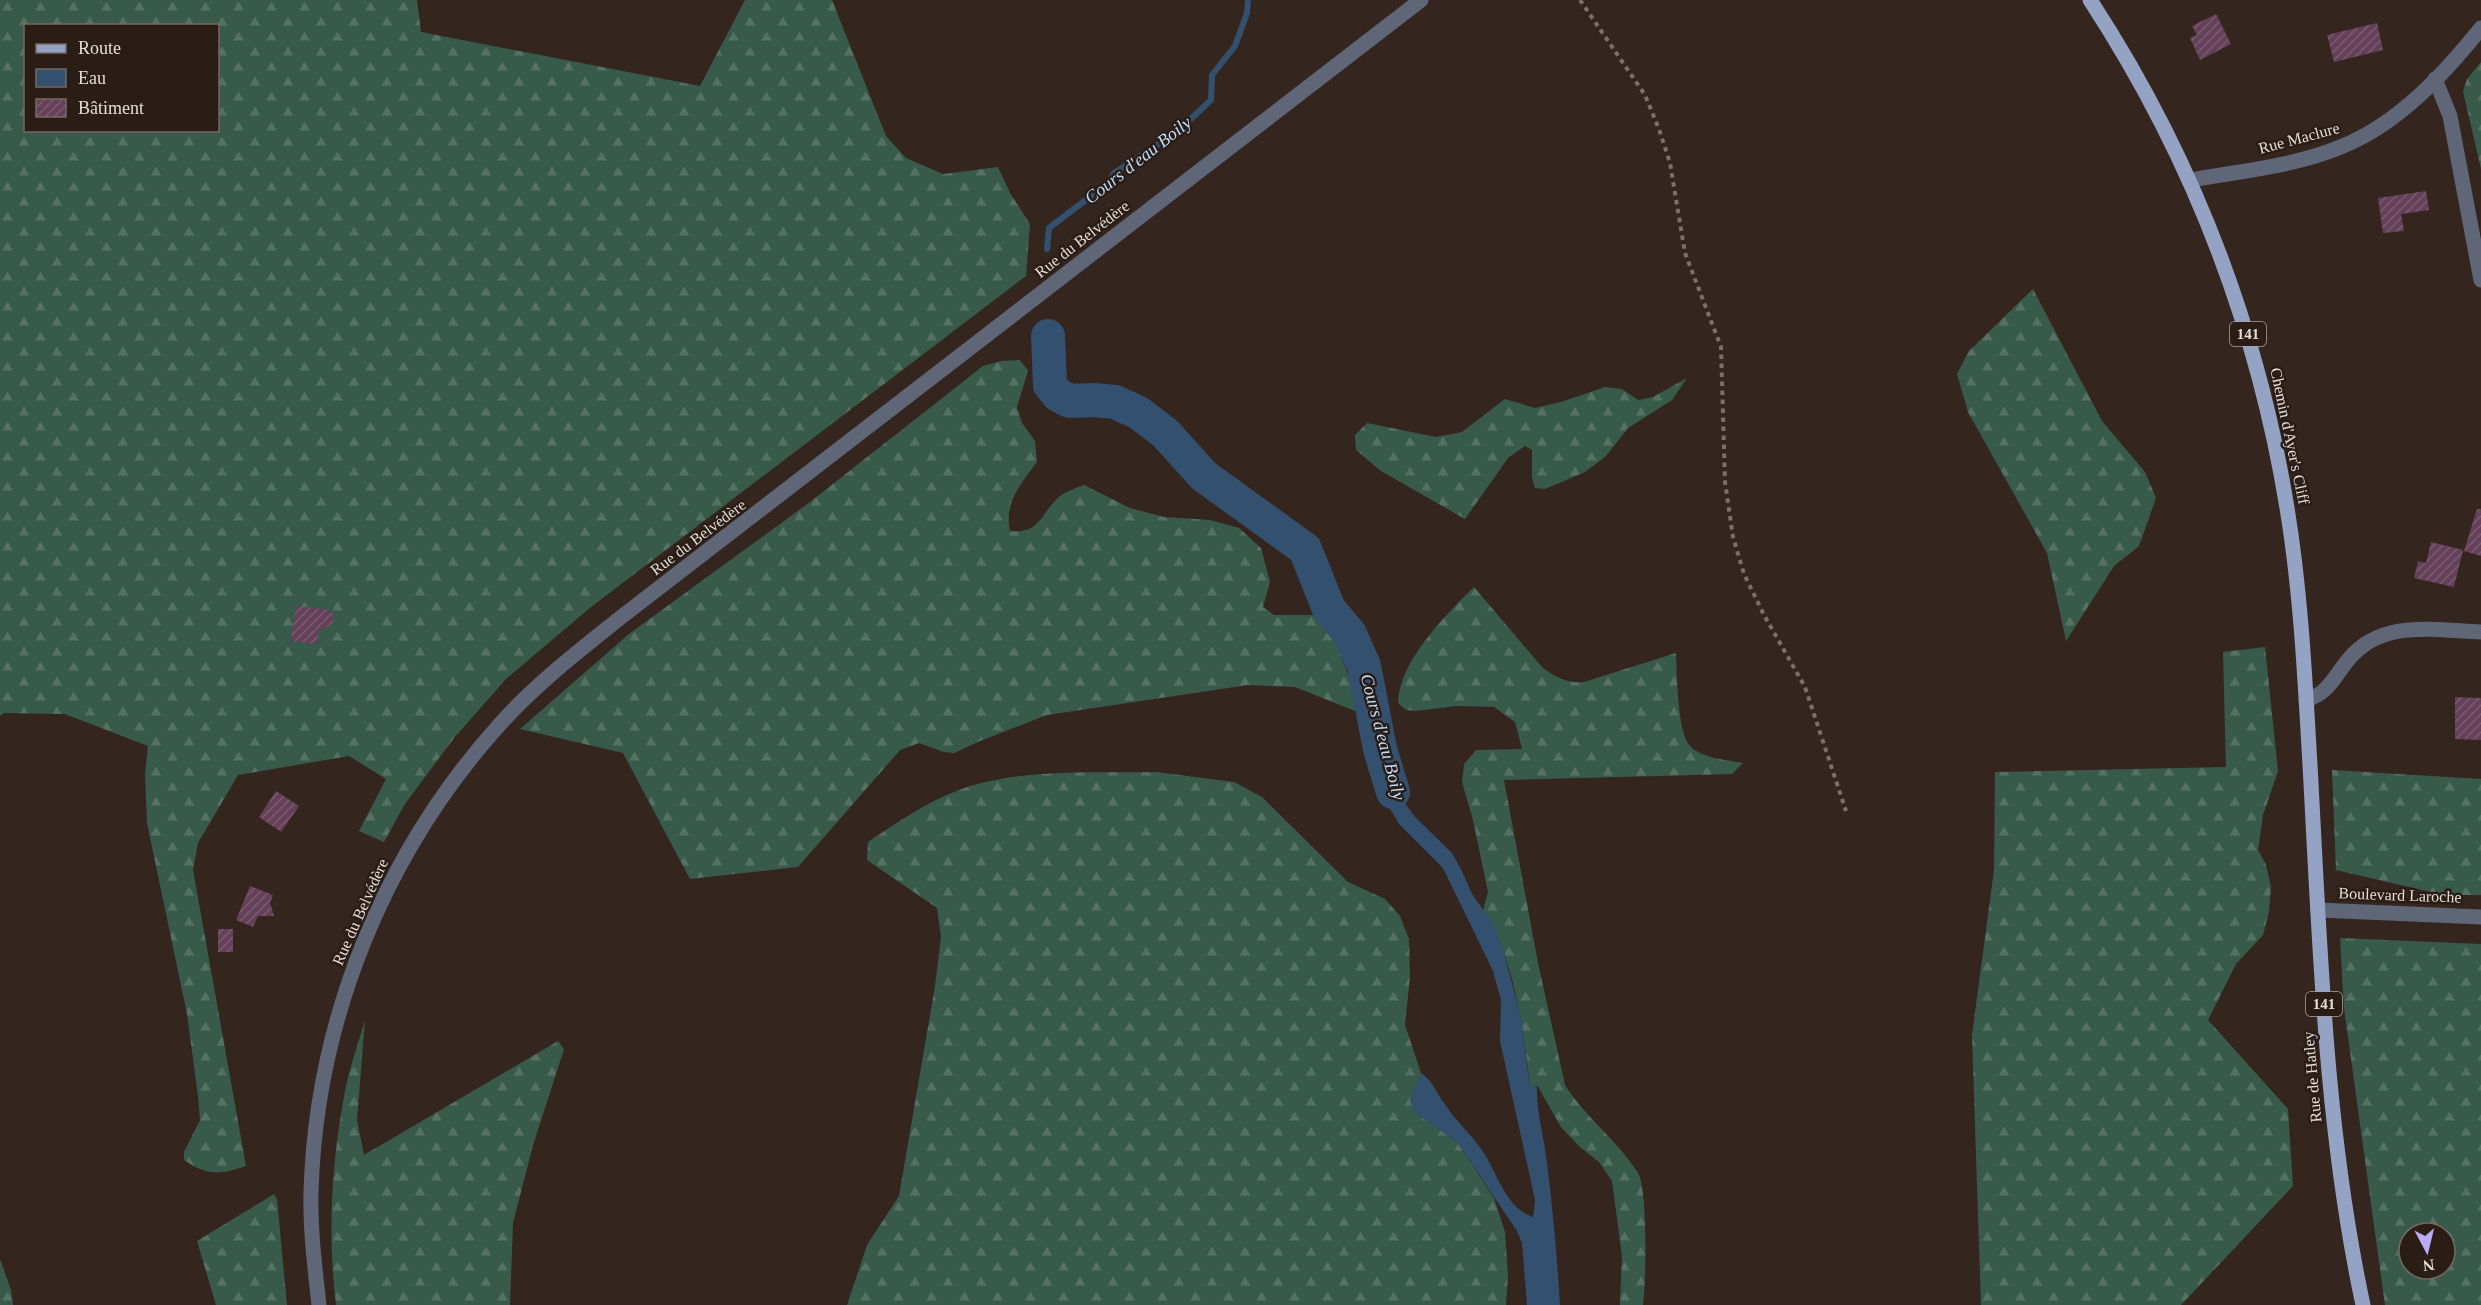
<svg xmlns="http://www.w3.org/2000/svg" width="2481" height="1305" viewBox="0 0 2481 1305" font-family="Georgia,serif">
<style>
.forest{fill:url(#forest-firs);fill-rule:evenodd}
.water{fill:#34506f}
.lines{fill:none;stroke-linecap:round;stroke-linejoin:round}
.stream{stroke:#34506f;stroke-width:6}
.river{stroke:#34506f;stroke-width:34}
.building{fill:url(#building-hatch)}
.path{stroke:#7c706a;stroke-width:4;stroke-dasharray:4.5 4.5;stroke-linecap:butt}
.minor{stroke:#5f6677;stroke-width:15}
.tertiary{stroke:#5f6677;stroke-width:15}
.primary{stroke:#94a2c4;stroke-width:15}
.labels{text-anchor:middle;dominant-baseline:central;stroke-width:5;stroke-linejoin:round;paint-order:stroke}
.shield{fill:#2a1d16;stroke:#ada39d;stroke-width:1.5}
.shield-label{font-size:15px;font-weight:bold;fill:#e5dcd7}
.street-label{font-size:16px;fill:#e5dcd7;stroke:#2a1d16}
.water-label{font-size:18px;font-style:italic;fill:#c0ddfe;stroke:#2a1d16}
</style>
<defs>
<pattern id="forest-firs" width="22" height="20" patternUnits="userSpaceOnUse" patternTransform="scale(1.5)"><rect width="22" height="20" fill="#385a4a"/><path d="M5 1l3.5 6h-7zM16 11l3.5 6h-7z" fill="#557163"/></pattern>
<pattern id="building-hatch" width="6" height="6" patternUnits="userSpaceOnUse" patternTransform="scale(1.5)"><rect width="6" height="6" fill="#644059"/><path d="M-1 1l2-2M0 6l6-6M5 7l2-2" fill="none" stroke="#7a5b70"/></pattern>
</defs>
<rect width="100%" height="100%" fill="#34261f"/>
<g class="forest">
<path d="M0,0H417L421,32L700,86L745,0H832L886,136L906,158L943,174L998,167L1010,193L1030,224L1026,276L591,607L506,679L454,738L405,804L384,842L359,831L386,779L349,756L238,775L198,843L193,870L246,1166C220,1175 207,1176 184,1160V1152L200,1120L198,1096L187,1014L147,823L145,774L148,746L65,714L4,713L0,716ZM26,26H218V130H26Z"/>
<path d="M2481,62V169L2463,91L2467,79Z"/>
<path d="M2033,289L2102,421L2145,472L2156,498L2139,546L2114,566L2066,641L2047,553L1968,412L1957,374L1969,351Z"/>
<path d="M1020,360L1028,371L1017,407L1022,423L1035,441L1037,462C1020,485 1004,502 1010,531C1040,534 1040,515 1058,498C1064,492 1076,488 1084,485L1130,508L1164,517L1210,520L1239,528L1261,548L1270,582L1263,607L1274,615H1315L1332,631L1359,704L1355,711L1295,687L1248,685L1047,715L980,741L954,753L944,752L919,743L900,750L798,867L690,879L623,753L520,729L629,634L810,502L983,366L1001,361Z"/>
<path d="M1687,378L1672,400L1628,428L1606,456L1585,472L1545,489L1535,488L1532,478V450L1525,446L1508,458L1465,519L1381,471L1356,450L1355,435L1367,423L1436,437L1462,432L1505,399L1535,408L1561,402L1605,387L1622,389L1638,400L1653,397Z"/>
<path d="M1474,587L1542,667C1556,678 1567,683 1584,682L1676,653C1677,673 1677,732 1690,746C1701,758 1727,760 1743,763L1732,774L1504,780L1538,963L1565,1085C1585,1117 1618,1141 1638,1173C1648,1190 1646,1282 1643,1305H1620L1622,1256L1612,1181L1599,1162L1580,1147L1561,1127L1537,1085L1530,1087C1525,1038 1513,950 1483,911L1488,892L1473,820L1462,782L1464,764L1476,750L1522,749L1515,722L1494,707L1456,706L1416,711L1406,710L1398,703C1399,661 1445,616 1474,587Z"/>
<path d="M2265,647L2278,771L2263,815L2258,850L2266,865L2271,887L2269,912L2263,935L2236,964L2208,1020L2288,1109L2293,1186L2181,1305H1981L1972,1035L1994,870L1995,772L2226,767L2223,652Z"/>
<path d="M2332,770L2481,779V895H2444L2336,870Z"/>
<path d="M1156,772L1234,782L1262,797L1348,882L1385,899L1400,916L1409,939L1410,976L1405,1025L1421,1073L1410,1100L1416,1113L1457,1142L1494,1198L1505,1232L1508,1275L1506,1305H847L867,1245L899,1196L935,986L941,937L937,908L867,860L868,842C897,823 926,802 959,790C1019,768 1093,773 1156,772Z"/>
<path d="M2340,938L2481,944V1305H2385L2344,1008ZM2409,1233H2445V1269H2409Z"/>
<path d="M365,1020L357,1120L364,1155L558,1041L564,1049L533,1145L513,1223L510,1305H336C327,1233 332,1156 346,1086C351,1064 359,1041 365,1020Z"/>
<path d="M274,1194L277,1199L287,1305H216L197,1241Z"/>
<path d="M0,1259L11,1290L13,1305H0Z"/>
</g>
<path class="water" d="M1391,748L1403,801L1416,818L1452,853L1461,869L1472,894L1494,925L1505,956L1521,1018L1530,1087L1537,1085C1536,1112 1544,1136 1547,1163C1553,1210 1557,1257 1560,1305H1527L1522,1243L1517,1231L1457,1142L1415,1113L1410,1100L1421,1073C1433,1081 1437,1094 1446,1106C1457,1122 1473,1136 1484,1153C1498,1175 1506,1208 1533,1217L1535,1200L1500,1041L1501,1000L1493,971L1443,868L1399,824L1385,800L1369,749Z"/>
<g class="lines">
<path class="stream" d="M1047,249L1049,228L1108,183L1114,173L1176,133L1211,100L1212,75L1235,46L1247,13L1248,0"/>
<path class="river" d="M1048,336L1050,385L1058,395L1070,401L1093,400L1115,402L1139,413L1165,433L1204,476L1305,549L1329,609L1350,634L1364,666L1380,749L1393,792"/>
</g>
<g class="building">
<path d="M2216,14L2231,44L2200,60L2190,38L2197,35L2192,26Z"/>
<path d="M2377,23L2383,50L2334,62L2327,35Z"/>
<path d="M2426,191L2429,210L2401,214L2404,231L2383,233L2378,198Z"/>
<path d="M2477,509H2481V556L2464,551Z"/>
<path d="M2431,542L2463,550L2454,587L2414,578L2418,561L2426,563Z"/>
<path d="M296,606L329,610L334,615L333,623L319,631L317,644L291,641Z"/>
<path d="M2455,697L2481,698V740L2455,739Z"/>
<path d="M276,791L299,806L281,832L259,817Z"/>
<path d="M250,886L273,895L270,903L274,916H258L253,927L236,920Z"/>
<rect x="218" y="929" width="15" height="23"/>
</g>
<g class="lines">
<path class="path" d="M1580,0L1645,95L1659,129L1670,163L1685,253L1721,347L1725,482L1733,537L1744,574L1764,615L1805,687L1846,811"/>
<g class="minor">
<path d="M2435,79L2450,116L2481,280"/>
<path d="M2191,180C2241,171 2296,166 2343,146C2399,123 2444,74 2481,28"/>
<path d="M2306,700C2329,693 2334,677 2348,660C2381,619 2434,630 2481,632"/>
<path d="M2318,910L2481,917"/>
</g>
<path class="tertiary" d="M319,1305C315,1268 310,1230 311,1192C316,1019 385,851 501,723C537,683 579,651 620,618L1421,0"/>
<path class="primary" d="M2090,0C2192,156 2257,324 2287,508C2301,593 2305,680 2310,765C2320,946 2325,1128 2363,1305"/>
</g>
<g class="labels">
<g class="shield">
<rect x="2230" y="322" width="36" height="24" rx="4.5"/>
<rect x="2306" y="992" width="36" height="24" rx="4.5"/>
</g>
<g class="shield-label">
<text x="2248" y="334">141</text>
<text x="2324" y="1004">141</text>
</g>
<g class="street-label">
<text transform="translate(2299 138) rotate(-15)">Rue Maclure</text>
<text transform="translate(1082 239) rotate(-38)">Rue du Belvédère</text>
<text transform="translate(2290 436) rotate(78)">Chemin d'Ayer's Cliff</text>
<text transform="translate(698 537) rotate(-37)">Rue du Belvédère</text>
<text transform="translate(2400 895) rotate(2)">Boulevard Laroche</text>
<text transform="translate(360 912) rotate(-66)">Rue du Belvédère</text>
<text transform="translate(2312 1077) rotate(-95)">Rue de Hatley</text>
</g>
<g class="water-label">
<text transform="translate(1138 160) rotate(-38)">Cours d'eau Boily</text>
<text transform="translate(1383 737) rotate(75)">Cours d'eau Boily</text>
</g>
</g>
<rect x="24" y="24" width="195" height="108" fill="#2a1d16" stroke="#756963" stroke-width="1.5"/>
<rect x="36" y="44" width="30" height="9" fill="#94a2c4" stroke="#756963" stroke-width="1.5"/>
<text x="78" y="54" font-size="18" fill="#e5dcd7">Route</text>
<rect x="36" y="69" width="30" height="18" fill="#34506f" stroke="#756963" stroke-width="1.5"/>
<text x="78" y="84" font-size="18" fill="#e5dcd7">Eau</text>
<rect x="36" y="99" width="30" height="18" fill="url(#building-hatch)" stroke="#756963" stroke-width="1.5"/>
<text x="78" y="114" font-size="18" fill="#e5dcd7">Bâtiment</text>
<g transform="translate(2427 1251) rotate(173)"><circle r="28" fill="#2a1d16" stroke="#756963" stroke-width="1.5"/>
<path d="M0-4.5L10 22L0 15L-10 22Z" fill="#b9abf7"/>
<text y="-9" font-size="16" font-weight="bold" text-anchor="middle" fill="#e5dcd7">N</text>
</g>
</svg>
